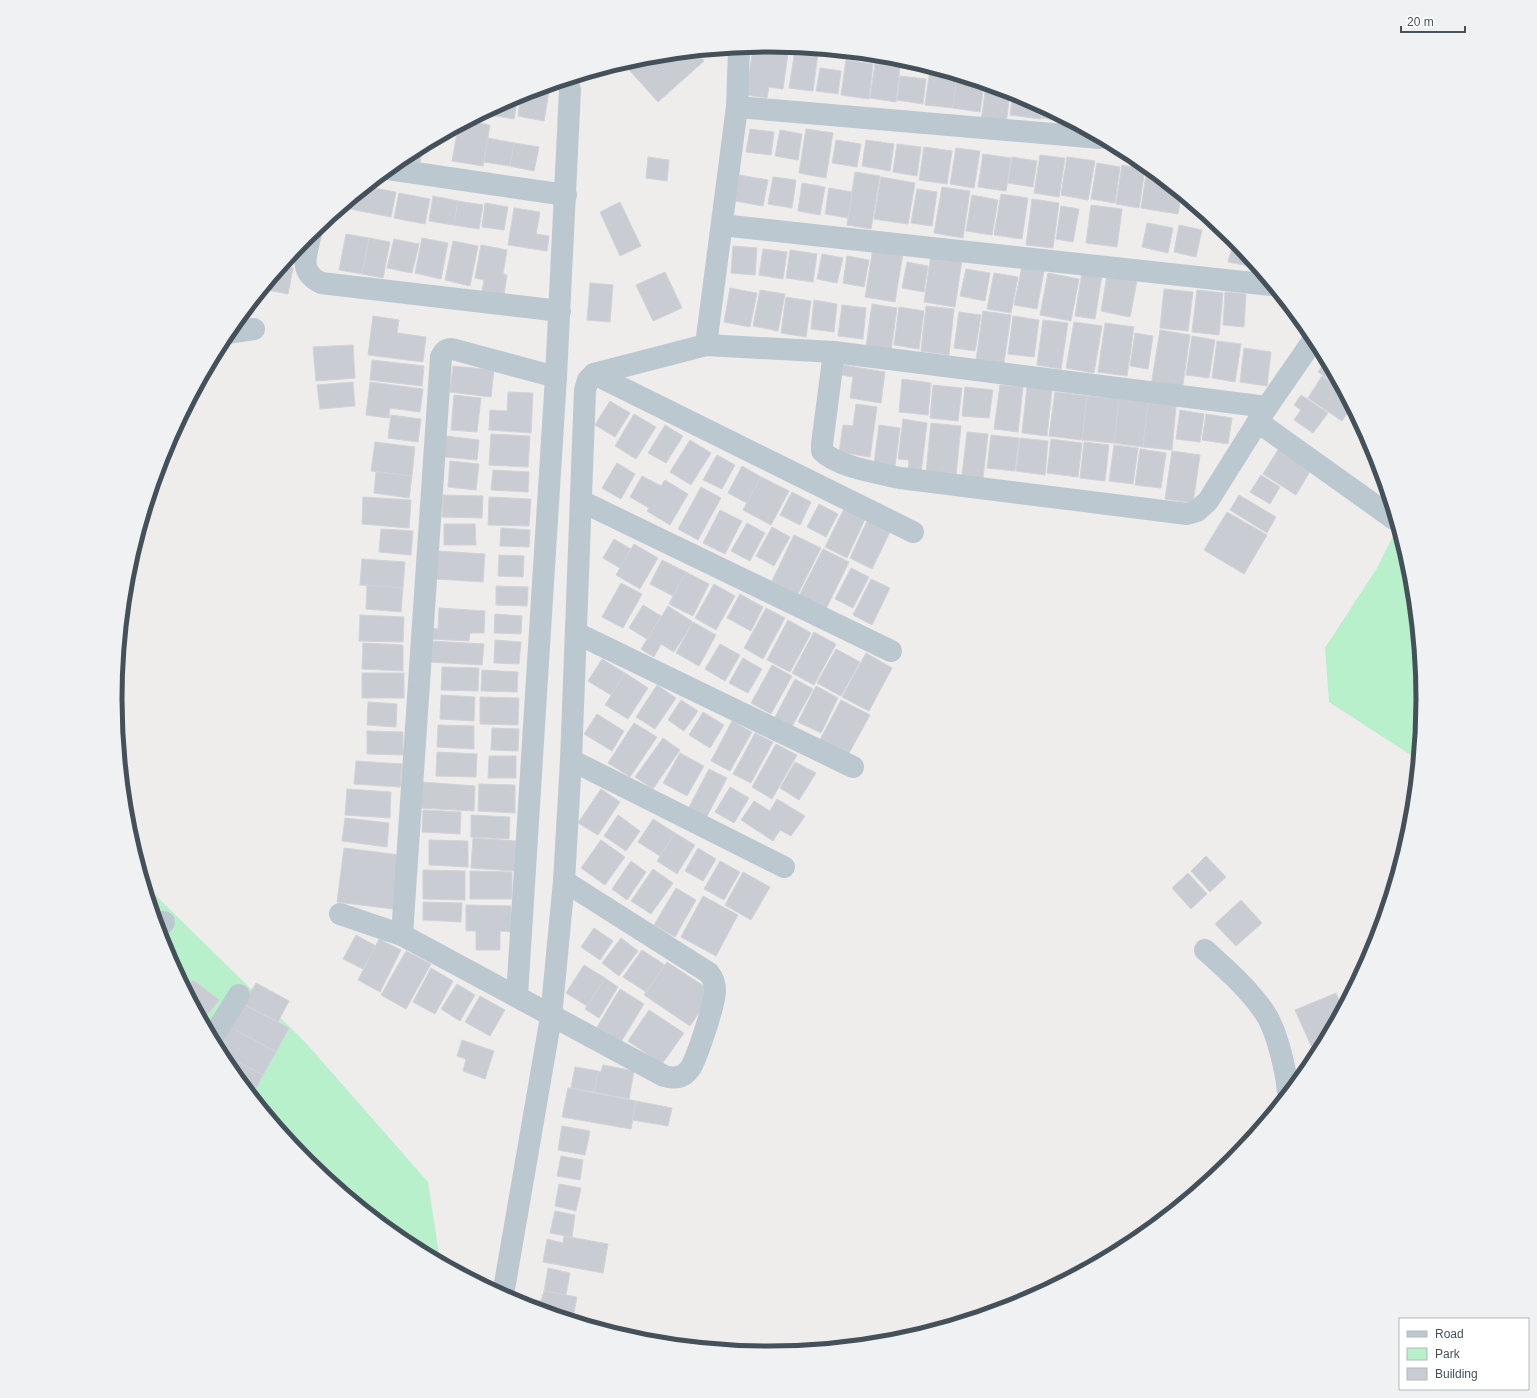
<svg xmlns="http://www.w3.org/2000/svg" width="1537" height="1398" viewBox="0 0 1537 1398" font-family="Arial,sans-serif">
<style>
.green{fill:#b7f0ca}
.building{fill:#c9ccd2;stroke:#d0d3d8}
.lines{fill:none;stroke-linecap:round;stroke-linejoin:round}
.street{stroke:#bcc8d0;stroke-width:22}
.rim{fill:none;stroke:#44515a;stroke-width:5}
</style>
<rect width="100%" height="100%" fill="#efecec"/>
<g class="green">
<path d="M1397,528L1410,572L1422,699L1417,759L1329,702L1325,648L1377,568Z"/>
<path d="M144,884L305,1042L428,1182L440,1261L405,1243L306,1161L225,1062L164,949Z"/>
</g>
<g class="building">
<path d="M769,45L788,47V49L762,46Z"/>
<path d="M753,48L788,53L783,89L769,87L767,98L746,95Z"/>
<path d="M795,50L818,53L813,91L789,88Z"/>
<path d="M697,52L704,61L658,102L623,63L641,58Z"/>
<path d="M875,55L901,59L900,64L874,61Z"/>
<path d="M846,60L873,64L869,99L841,95Z"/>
<path d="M875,64L900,67L896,102L870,98Z"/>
<path d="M820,68L841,71L838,94L816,91Z"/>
<path d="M930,69L957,76L953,108L925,105Z"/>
<path d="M900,76L926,79L923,104L897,100Z"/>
<path d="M957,76L984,84L980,112L953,108Z"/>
<path d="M986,85L1010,92L1006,125L981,122Z"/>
<path d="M538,89L549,91L544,121L518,116L521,94Z"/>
<path d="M1013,93L1042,107L1041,119L1010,115Z"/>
<path d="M518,95L514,119L489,115V110Z"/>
<path d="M1043,108L1067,121L1042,118Z"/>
<path d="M469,121L490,125L483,166L452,161L458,127Z"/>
<path d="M750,129L774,132L771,155L746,152Z"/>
<path d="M806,129L833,133L826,178L799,173Z"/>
<path d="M780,130L802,134L798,160L775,156Z"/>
<path d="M488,138L514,143L510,166L484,162Z"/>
<path d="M836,140L861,144L857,167L832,163Z"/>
<path d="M866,140L894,144L890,171L862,166Z"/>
<path d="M514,143L539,147L534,171L510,166Z"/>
<path d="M897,144L921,147L917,176L893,172Z"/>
<path d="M423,146L420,163L405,161L406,155Z"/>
<path d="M924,147L952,151L947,184L919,180Z"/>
<path d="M956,148L980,151L974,188L950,184Z"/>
<path d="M983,154L1011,158L1006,191L978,187Z"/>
<path d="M1040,155L1065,158L1059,197L1034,193Z"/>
<path d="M648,157L669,160L667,181L646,178Z"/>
<path d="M1012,157L1037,161L1033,187L1008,183Z"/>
<path d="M1067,157L1095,161L1088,200L1061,195Z"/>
<path d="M1097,163L1120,167L1115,203L1091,199Z"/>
<path d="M1122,165L1145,169L1139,208L1116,204Z"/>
<path d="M1147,168L1181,196L1178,214L1141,208Z"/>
<path d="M855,172L880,176L871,229L847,225Z"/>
<path d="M739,175L768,180L763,206L735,201Z"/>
<path d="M773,177L796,180L792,208L768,204Z"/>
<path d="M881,177L915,183L908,224L874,219Z"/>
<path d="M802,183L825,187L820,215L798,211Z"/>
<path d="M367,187L396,192L391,217L350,209L351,199Z"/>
<path d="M942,187L970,191L963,238L934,233Z"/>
<path d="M829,188L852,192L848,218L825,214Z"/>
<path d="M917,189L937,192L932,226L911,223Z"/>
<path d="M399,193L430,199L425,224L394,218Z"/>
<path d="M1001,194L1028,198L1022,239L994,235Z"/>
<path d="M972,195L998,200L992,235L966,231Z"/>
<path d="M433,196L458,201L454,225L429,221Z"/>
<path d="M1032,199L1059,203L1053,248L1026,245Z"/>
<path d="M458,201L483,205L479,229L454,225Z"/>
<path d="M620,202L641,246L620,256L600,212Z"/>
<path d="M485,203L508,207L504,230L482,227Z"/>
<path d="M1091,205L1122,209L1117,247L1086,243Z"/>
<path d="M1061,206L1079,209L1073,242L1056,239Z"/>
<path d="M514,208L540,212L536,234L549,236L547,251L508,245Z"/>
<path d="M1147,223L1173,228L1168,253L1142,247Z"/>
<path d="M1179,225L1202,230L1196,257L1174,252Z"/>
<path d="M346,234L369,238L362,274L339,270Z"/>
<path d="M369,238L390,242L383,278L362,274Z"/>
<path d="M422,238L448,243L441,279L415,273Z"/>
<path d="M394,239L419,244L412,273L387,268Z"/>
<path d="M1234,240L1254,265V267L1228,262Z"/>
<path d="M453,241L478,246L470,286L445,280Z"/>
<path d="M481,245L507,250L503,274L507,275L504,295L482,291L484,280L475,278Z"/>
<path d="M733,246L757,248L755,275L731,273Z"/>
<path d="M873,248L903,253L895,302L865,297Z"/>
<path d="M763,249L787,252L783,279L759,275Z"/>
<path d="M790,250L817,254L813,282L786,278Z"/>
<path d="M822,254L843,258L837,283L817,279Z"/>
<path d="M931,255L962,260L955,307L924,302Z"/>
<path d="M847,256L869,260L864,287L843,283Z"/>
<path d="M907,262L928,266L924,292L902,288Z"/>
<path d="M282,266L293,268L288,294L263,289Z"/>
<path d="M1022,266L1044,271L1037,309L1014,305Z"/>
<path d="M966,269L990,273L985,301L960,296Z"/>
<path d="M665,272L682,308L653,321L636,285Z"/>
<path d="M1082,272L1102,275L1095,319L1075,316Z"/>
<path d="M994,273L1018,277L1011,313L987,309Z"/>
<path d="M1048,273L1079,279L1071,321L1040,315Z"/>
<path d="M1107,275L1137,281L1130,317L1101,311Z"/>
<path d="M590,283L613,285L610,322L587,320Z"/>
<path d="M730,288L757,293L750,327L724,322Z"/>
<path d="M1164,289L1193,292L1188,331L1160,328Z"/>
<path d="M760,290L785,294L778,331L753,326Z"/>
<path d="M1197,290L1223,293L1219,335L1192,332Z"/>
<path d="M1225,292L1246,294L1244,327L1223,325Z"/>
<path d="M786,297L811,301L806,337L781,333Z"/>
<path d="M814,300L837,304L834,332L811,329Z"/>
<path d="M872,304L897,308L891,351L866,347Z"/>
<path d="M842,305L866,308L863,339L838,336Z"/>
<path d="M926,306L954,309L949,355L921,351Z"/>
<path d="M899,307L924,311L919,349L894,345Z"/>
<path d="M983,311L1011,315L1004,363L976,360Z"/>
<path d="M959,312L981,315L975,351L954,348Z"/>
<path d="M373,316L399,320L397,333L426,337L423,362L368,355Z"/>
<path d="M1013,316L1039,320L1034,357L1008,354Z"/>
<path d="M1043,320L1068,323L1061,369L1037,365Z"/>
<path d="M1074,322L1102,326L1094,373L1066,368Z"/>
<path d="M1105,323L1134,327L1127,376L1098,372Z"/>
<path d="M1160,330L1190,335L1182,391L1151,386Z"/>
<path d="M1135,333L1153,336L1148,369L1130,366Z"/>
<path d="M1192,336L1215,340L1209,378L1186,375Z"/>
<path d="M1217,341L1241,344L1235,382L1212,378Z"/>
<path d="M353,345L355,378L316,381L313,347Z"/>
<path d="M1244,348L1271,352L1267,386L1240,382Z"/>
<path d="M372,360L424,366L422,386L370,380Z"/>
<path d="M1326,361L1339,386L1318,372Z"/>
<path d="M843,365L885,372L881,403L850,398L853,377L842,375Z"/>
<path d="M453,366L494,370L491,397L450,392Z"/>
<path d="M1322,376L1340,388L1351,408L1342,421L1308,398Z"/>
<path d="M902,379L931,383L928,415L899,412Z"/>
<path d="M353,382L355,406L320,409L317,385Z"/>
<path d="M370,382L423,389L420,412L390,408L389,418L366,415Z"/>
<path d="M933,385L962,388L958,421L930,418Z"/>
<path d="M1000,385L1023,387L1018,432L994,429Z"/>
<path d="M965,387L993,390L989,418L962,416Z"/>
<path d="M1027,387L1052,390L1047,436L1022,433Z"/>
<path d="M508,392L533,393L531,433L489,430L490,410L507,411Z"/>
<path d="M1055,392L1087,396L1082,440L1049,436Z"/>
<path d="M454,395L481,398L477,432L451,430Z"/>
<path d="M1301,395L1328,413L1313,433L1294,420L1301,410L1294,405Z"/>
<path d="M1087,396L1119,399L1114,443L1082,440Z"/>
<path d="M1119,399L1148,403L1143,447L1114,443Z"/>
<path d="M610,401L630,413L615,437L595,425Z"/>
<path d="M1148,403L1176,406L1172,450L1143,447Z"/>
<path d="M856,404L877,407L870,457L839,452L843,425L853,426Z"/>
<path d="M1180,410L1204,414L1200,442L1176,439Z"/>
<path d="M634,414L656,427L636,459L615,446Z"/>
<path d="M1206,414L1232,418L1228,444L1202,440Z"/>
<path d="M391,415L421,419L418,442L388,438Z"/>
<path d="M903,419L927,423L921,473L908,471L909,460L898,459Z"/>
<path d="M931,423L961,426L956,475L926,472Z"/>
<path d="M665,425L683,436L666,463L648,453Z"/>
<path d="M879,425L900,428L895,466L874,463Z"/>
<path d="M967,432L988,434L983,478L962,475Z"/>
<path d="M491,434L530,436L528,467L489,465Z"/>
<path d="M991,435L1019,438L1015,471L987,468Z"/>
<path d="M446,436L479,440L477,460L444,457Z"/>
<path d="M1020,438L1048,441L1045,475L1016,471Z"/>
<path d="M1051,439L1082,443L1078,477L1047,473Z"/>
<path d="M690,440L711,453L691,485L670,472Z"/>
<path d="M375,442L415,447L412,476L371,471Z"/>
<path d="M1084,442L1109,445L1105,481L1080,478Z"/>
<path d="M1114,445L1138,448L1133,484L1109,481Z"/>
<path d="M1279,448L1312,468L1296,495L1263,474Z"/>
<path d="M1140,449L1166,453L1161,488L1135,485Z"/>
<path d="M1172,451L1200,455L1193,503L1165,499Z"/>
<path d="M717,455L735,465L722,489L703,480Z"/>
<path d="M450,461L479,464L476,490L448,487Z"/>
<path d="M617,463L635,474L621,499L602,488Z"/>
<path d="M742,466L761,477L747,503L728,493Z"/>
<path d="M493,470L529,472L528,492L491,490Z"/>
<path d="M376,472L412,476L409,498L374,493Z"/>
<path d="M1261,475L1280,487L1270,504L1250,492Z"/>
<path d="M642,476L661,486L665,480L688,494L670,525L647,511L649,508L630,497Z"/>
<path d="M761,477L789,491L771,525L743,510Z"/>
<path d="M701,487L721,498L698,540L678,529Z"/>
<path d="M792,492L811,502L800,525L780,515Z"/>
<path d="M443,495L483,496L482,518L442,517Z"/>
<path d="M1239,495L1276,517L1267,533L1230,510Z"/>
<path d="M363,497L411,500L409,528L362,524Z"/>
<path d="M489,497L531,499L529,526L488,525Z"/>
<path d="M819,504L838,514L826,537L807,527Z"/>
<path d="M845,507L866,517L847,558L825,547Z"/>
<path d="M720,510L742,521L725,554L703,543Z"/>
<path d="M1227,512L1267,535L1244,574L1204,550Z"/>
<path d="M868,519L891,530L872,569L850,558Z"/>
<path d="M747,523L765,533L750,561L731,551Z"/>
<path d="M444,524H475L476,545H444Z"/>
<path d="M772,527L790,537L774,566L756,556Z"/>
<path d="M501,528L530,530L529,547L500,546Z"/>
<path d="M381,529L413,531L411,555L379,552Z"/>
<path d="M794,535L821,548L798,594L772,581Z"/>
<path d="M614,539L631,549L620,568L603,558Z"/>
<path d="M634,544L658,558L640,589L616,575Z"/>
<path d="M823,549L849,562L826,609L799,596Z"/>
<path d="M438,551L485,554L483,582L436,579Z"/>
<path d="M499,555L524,556L523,577L498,576Z"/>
<path d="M362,559L405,562L403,588L360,585Z"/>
<path d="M662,560L686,572L673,596L650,584Z"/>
<path d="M851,568L869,577L853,608L835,599Z"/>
<path d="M686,572L709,584L693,616L669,604Z"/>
<path d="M871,579L890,588L872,625L853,615Z"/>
<path d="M621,583L642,594L623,628L602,617Z"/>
<path d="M714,584L735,596L716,630L695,618Z"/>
<path d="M367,585L403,588L401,612L366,609Z"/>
<path d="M496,586L528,587L527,606L496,605Z"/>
<path d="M740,594L763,607L751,631L727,618Z"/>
<path d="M643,605L661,616L647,639L629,628Z"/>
<path d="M668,606L693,622L674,652L661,644L654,657L641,649Z"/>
<path d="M439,608L485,611L484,633H470L469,641L430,639V628L438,629Z"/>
<path d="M766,608L785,618L763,659L744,648Z"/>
<path d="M495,614L522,616L521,634L494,633Z"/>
<path d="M360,615L404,617L403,642L359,641Z"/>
<path d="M788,620L811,633L790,672L767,660Z"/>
<path d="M693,622L716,635L699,666L676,653Z"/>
<path d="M814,632L836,644L814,685L792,673Z"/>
<path d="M495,640L521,642L519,664L494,663Z"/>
<path d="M431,641L484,644L482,665L429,662Z"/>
<path d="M363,643L403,645V671L362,669Z"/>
<path d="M720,644L740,655L725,681L705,669Z"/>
<path d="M836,649L860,662L841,696L817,683Z"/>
<path d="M866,653L892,668L869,711L842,697Z"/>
<path d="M743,658L762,669L748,693L729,683Z"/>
<path d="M602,659L625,673L611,695L588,681Z"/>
<path d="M772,665L792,676L771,714L751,703Z"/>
<path d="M442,667L479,668L478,691L441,690Z"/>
<path d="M482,670L518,672L517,692L481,691Z"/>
<rect x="362" y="673" width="42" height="25"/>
<path d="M625,673L648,688L628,719L605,705Z"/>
<path d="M795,679L813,689L791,728L774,719Z"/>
<path d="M657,685L676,698L655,729L636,717Z"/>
<path d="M816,686L838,698L821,733L798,722Z"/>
<path d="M441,695L475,697L474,721L440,719Z"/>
<path d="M480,697L519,698L518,725L480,724Z"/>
<path d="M681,700L698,711L684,731L668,720Z"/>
<path d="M841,700L870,715L848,755L820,740Z"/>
<path d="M368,702L397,704L396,727L367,725Z"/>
<path d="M703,712L724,725L710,748L689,735Z"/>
<path d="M597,714L624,731L612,751L584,734Z"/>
<path d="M732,721L752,732L730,771L711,761Z"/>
<path d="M634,723L657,737L630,777L608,763Z"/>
<path d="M438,725L474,726V749L437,747Z"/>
<path d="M492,728L519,729L518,751L491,750Z"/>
<path d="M367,731L403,732V755L367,754Z"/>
<path d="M755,733L773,742L751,783L733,774Z"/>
<path d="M663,738L680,750L653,789L635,777Z"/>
<path d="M776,744L797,755L772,799L752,787Z"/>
<path d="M437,752L477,754L476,777L436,776Z"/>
<path d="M680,753L704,766L687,796L663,783Z"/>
<path d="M489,756H516V778H488Z"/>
<path d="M356,761L402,764L400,787L354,784Z"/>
<path d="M795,762L816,773L799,800L780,788Z"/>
<path d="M709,769L727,778L706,818L688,809Z"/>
<path d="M422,782L475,786L474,811L420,808Z"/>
<path d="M479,784L515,785V813L478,811Z"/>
<path d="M730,787L749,798L734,823L715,812Z"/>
<path d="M347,789L391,792L390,818L345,815Z"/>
<path d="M601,789L620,802L598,835L578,823Z"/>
<path d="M777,799L805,816L791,836L780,830L773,841L741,820L754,801L770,811Z"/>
<path d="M423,810L461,812L460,834L422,832Z"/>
<path d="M471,815L510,817L509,839L471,837Z"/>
<path d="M618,815L640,831L626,851L604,836Z"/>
<path d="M345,818L389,823L387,847L342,841Z"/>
<path d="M653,819L675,833L660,856L638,842Z"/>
<path d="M675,833L695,845L677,874L657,861Z"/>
<path d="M473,838L516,841L514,871L471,868Z"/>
<path d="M429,840L468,841V867L429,865Z"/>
<path d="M601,840L625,857L605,885L581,868Z"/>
<path d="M344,848L400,855L393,909L337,902Z"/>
<path d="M698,848L716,859L703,881L685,871Z"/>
<path d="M1206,856L1226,877L1210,892L1191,871Z"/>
<path d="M631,861L646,872L627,900L612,889Z"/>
<path d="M720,861L740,872L724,900L704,889Z"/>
<path d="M653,869L673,883L651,914L631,901Z"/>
<path d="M423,870L465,871V900L423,899Z"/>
<path d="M470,871L512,872V899H470Z"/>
<path d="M743,872L770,887L751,920L725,905Z"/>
<path d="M1188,873L1207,894L1191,909L1172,888Z"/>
<path d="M676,888L696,900L675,937L654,925Z"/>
<path d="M703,896L738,915L716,956L681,937Z"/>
<path d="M1241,900L1262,923L1236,946L1215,924Z"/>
<path d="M423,902L462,903L461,922L423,920Z"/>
<path d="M466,905L511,906V932L500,931V950H476V931H466Z"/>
<path d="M594,928L613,941L600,960L581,947Z"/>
<path d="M356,935L376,946L363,969L343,959Z"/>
<path d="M621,938L638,951L619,976L602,963Z"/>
<path d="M379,939L401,950L380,992L358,980Z"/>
<path d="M642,950L665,965L646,992L623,977Z"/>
<path d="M406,951L431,964L406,1009L381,995Z"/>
<path d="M169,957L187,973L181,980Z"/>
<path d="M667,962L713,992L690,1026L644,995Z"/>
<path d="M584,965L605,978L587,1006L566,993Z"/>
<path d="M431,968L453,981L435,1014L413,1002Z"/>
<path d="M605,978L618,987L599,1018L585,1009Z"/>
<path d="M193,980L219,1000L205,1018L198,1013L186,989Z"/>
<path d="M256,983L289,1001L278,1022L244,1004Z"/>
<path d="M457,984L475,995L460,1021L441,1009Z"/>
<path d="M620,989L644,1004L621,1042L597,1027Z"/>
<path d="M1336,993L1342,1007L1322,1044L1312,1048L1295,1010Z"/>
<path d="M480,996L505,1010L490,1036L465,1022Z"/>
<path d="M243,1004L289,1028L276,1052L230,1027Z"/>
<path d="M649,1010L684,1033L662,1064L628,1041Z"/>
<path d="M230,1027L276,1052L263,1075L219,1052L218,1050Z"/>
<path d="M462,1040L494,1051L485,1079L463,1071L466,1059L457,1056Z"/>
<path d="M219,1052L263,1075L252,1096L225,1062Z"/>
<path d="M603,1065L634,1071L629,1099L594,1092L598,1071L601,1072Z"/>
<path d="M575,1067L598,1071L594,1092L571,1088Z"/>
<path d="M568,1088L636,1101L631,1129L562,1117Z"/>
<path d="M636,1101L672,1108L668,1126L632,1120Z"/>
<path d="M562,1126L590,1131L585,1155L558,1150Z"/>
<path d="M561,1156L583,1160L580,1180L557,1176Z"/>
<path d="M559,1184L581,1188L576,1211L555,1206Z"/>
<path d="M555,1211L575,1215L572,1237L550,1233Z"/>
<path d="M564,1236L608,1244L603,1273L543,1262L547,1239L563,1243Z"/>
<path d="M548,1268L570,1273L566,1295L544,1291Z"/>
<path d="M544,1291L577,1297L573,1317L548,1312L530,1307L531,1300L541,1301Z"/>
</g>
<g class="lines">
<g class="street">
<path d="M737,107L1100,138"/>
<path d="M388,169L566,195"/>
<path d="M722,225L1271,285"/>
<path d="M311,233C307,254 297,271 321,283L560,311"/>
<path d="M227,333L254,329"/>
<path d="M706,345L737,107L739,48"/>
<path d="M834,352L822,444V451C837,467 879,473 900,478L1187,514L1197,511L1208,501L1267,407L1314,339"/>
<path d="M594,374L913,532"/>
<path d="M556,377L570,90L567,80"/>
<path d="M1258,422L1394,519"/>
<path d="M581,501L891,651"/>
<path d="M576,633L853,767"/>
<path d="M571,760L784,867"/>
<path d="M340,914L402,935L664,1076C671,1078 678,1079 685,1074C687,1072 690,1069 691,1067C697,1057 716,1001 715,990C715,984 713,978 709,973L564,881"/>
<path d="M158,929L164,922"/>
<path d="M402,935L441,357C444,351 446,349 452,349L556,377L517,996"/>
<path d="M1205,950C1226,969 1249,989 1265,1013C1277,1031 1286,1070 1288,1092"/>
<path d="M212,1038L239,995"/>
<path d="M503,1295L551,1017L564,881L571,760L585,390L588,380L594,374L706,345L834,352L1267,407"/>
</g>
</g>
<path d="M0 0H1537V1398H0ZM122 699a647 647 0 1 1 1294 0a647 647 0 1 1-1294 0Z" fill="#f0f1f2" fill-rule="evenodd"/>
<path class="rim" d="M122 699a647 647 0 1 1 1294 0a647 647 0 1 1-1294 0Z"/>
<rect x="1399" y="1318" width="130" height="72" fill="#ffffff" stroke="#b4b9bd"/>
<rect x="1407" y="1331" width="20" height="6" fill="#bcc8d0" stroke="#b4b9bd"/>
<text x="1435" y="1338" font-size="12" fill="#44515a">Road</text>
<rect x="1407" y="1348" width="20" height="12" fill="#b7f0ca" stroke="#b4b9bd"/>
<text x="1435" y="1358" font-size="12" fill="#44515a">Park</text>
<rect x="1407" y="1368" width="20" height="12" fill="#c9ccd2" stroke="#b4b9bd"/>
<text x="1435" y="1378" font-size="12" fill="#44515a">Building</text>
<path d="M1401 26v6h64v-6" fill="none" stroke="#44515a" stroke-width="2"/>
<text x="1407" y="26" font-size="12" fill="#44515a" stroke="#ffffff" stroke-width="3" paint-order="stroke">20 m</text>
</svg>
